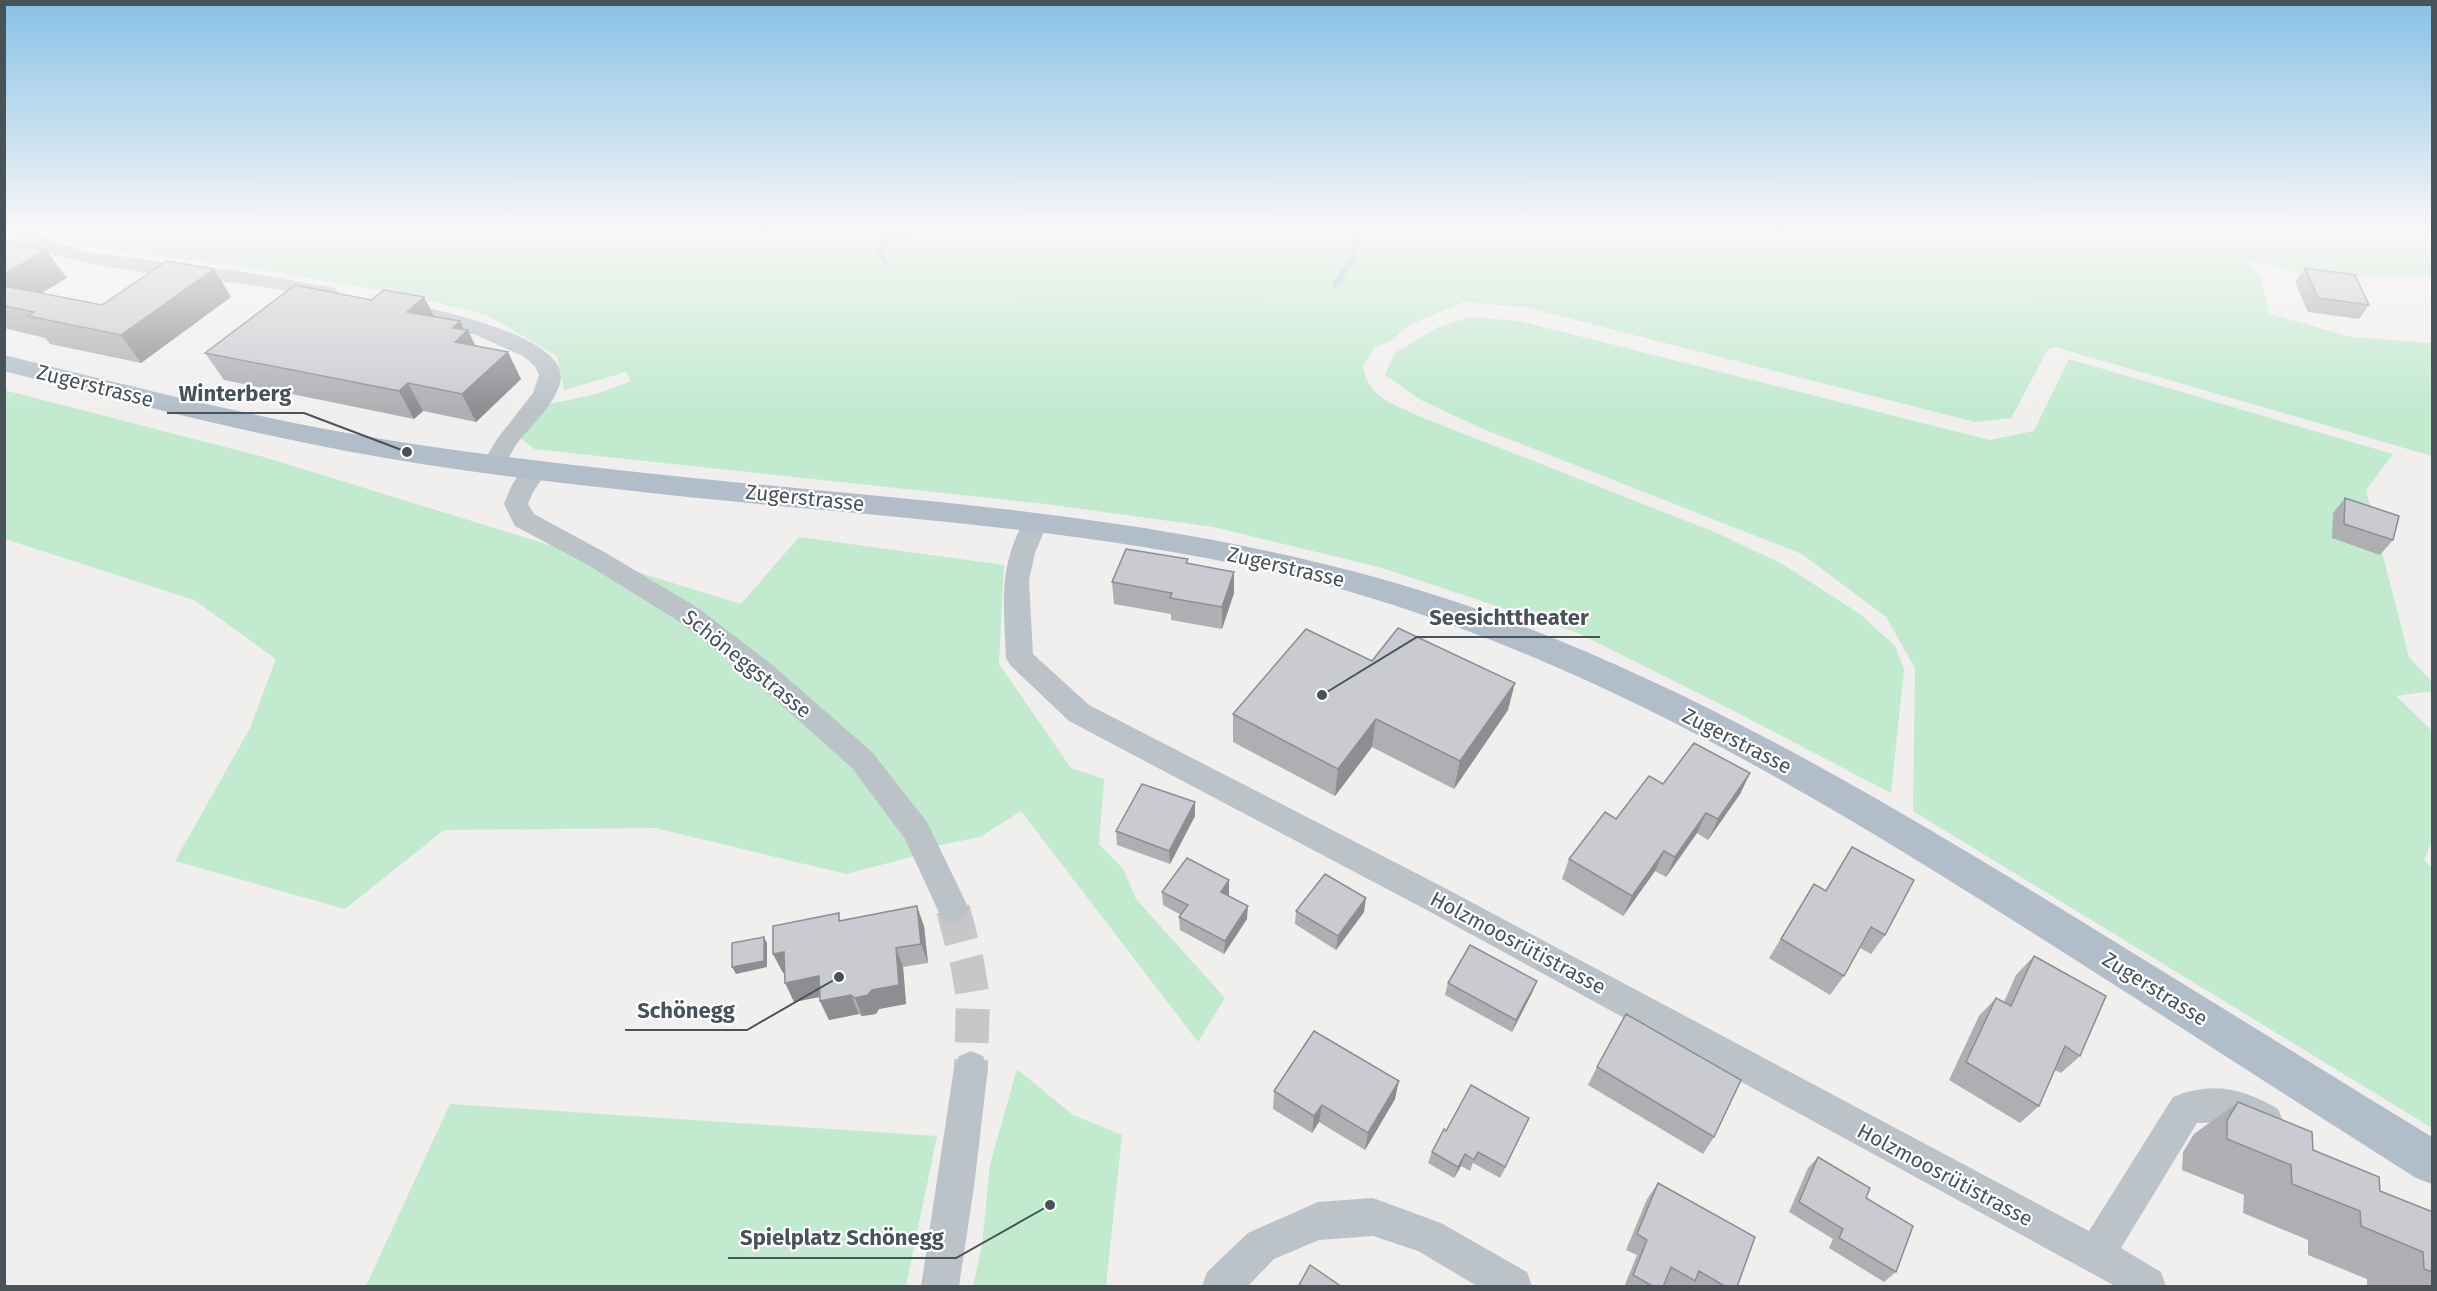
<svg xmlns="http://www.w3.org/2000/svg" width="2437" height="1291" viewBox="0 0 2437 1291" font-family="'Fira Sans',sans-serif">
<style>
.green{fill:#c1eacf}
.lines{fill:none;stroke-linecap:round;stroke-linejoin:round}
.stream{stroke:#93d4e2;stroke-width:6}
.minor-tunnel{stroke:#c7c7c9;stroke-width:34;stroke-dasharray:34 17;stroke-linecap:butt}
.minor{fill:#bbc3c9;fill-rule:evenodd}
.major{fill:#b1beca;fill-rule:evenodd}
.wall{fill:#adafb3}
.shaded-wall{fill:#8d8e92}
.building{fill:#c9cbd0;stroke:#8d8e92;stroke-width:1.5}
.labels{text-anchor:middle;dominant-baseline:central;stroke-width:4.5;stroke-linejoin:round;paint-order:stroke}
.street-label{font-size:21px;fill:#485259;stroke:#fff}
.leader{fill:none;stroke:#485259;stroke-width:2}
.callout-dot{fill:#485259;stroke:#fff;stroke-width:2}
.callout-label{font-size:22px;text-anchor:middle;font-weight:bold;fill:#485259;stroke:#fff;stroke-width:4.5;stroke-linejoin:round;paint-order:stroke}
</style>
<rect width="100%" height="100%" fill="#f1eeee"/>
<g class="green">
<path d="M48,230H2432V278L2307,275L2243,259L2260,276L2270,314L2351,337L2432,343V456L2055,347L2048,349L2011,418L1975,422L1525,307L1464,302L1409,325L1392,340L1374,348L1363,366C1368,399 1394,404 1421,417L1717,533L1784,565L1860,614L1895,646L1904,669L1891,793L1732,710L1578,633L1379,567L1213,527L1046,504L534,449L521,438L549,404L597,394L631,381L626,372L564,390L557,356L487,315L402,294L229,264L138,255L67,242Z"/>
<path d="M1470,317L1519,321L1990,440L2034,431L2069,359L2393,454L2366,490L2409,657L2432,682V691L2396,696L2432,731V840L2424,860L2432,868V1128L1913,811L1915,668L1886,617L1802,554L1483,429L1421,400L1385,375L1395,353L1438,327Z"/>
<path d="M4,390L264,457L741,604L799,537L1004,565L999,664L1071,768L1104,779L1099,844L1123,869L1136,899L1225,998L1198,1042L1021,811L980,837L936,846L915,856L846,874L655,828L444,830L345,909L175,861L250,728L276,659L194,600L5,539Z"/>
<path d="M1017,1069L1073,1115L1122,1135L1106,1286H973L982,1246L990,1164Z"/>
<path d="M450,1104L937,1136L906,1286H366Z"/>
</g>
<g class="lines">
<g class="stream">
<path d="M885,262L880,249L888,239L908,230"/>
<path d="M1335,285L1354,257L1356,230"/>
</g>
<path class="minor-tunnel" d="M953,909L967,962L973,998L971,1068"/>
<g class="minor">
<path d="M8,230H32L50,240L86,252L245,272L329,287L336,289L339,293L336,297L329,299C300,294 272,288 243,284C195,277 35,268 8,230Z"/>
<path d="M396,301C429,308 561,334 561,377C560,400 529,427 516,445C511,453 507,462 502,469L494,472L486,469L482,464L497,439L533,393L539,375L535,366L523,356L476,335L389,311L386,307L389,303Z"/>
<path d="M536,462L544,464L548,470L533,492L528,504L534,514L606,553L698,608L770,663L872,752L927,822L969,909L964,919L953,923L942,919L905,839L852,768L750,677L680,622L588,565L515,526L504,504C510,488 519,467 536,462Z"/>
<path d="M1036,514L1045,516L1048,522L1035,553L1029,580L1033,654L1089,705L1443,887L2089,1231L2173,1097C2212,1081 2243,1088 2278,1109L2283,1121L2278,1133L2265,1138L2227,1122L2197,1123L2121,1248L2161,1272L2166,1286H2115L1421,907L1069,721L1010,665L1006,658C1004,603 997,566 1027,516Z"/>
<path d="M971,1051L983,1056L988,1068L974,1187L959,1286H921L954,1068L959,1056Z"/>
<path d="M1373,1198L1441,1223L1527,1272L1532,1286H1477L1418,1251L1373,1236L1319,1240L1274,1259L1248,1286H1202L1207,1272L1248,1233L1318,1202Z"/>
</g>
<path class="major" d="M4,355C118,383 232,412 347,433C437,449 528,460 618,470C875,499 1126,508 1378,578C1620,645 1842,775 2055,905C2181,982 2306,1060 2432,1137V1184L2416,1178C2288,1097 2161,1014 2033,933C1826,801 1611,672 1374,599C1129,525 869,519 616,489C526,479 436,468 346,451C231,429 118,400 4,371Z"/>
</g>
<g class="wall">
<path d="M4,242L67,278L41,293L102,305L214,269L231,297L141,363L50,344L45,338L4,328Z"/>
<path d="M2305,268L2369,305L2359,319L2308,312L2295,282Z"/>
<path d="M424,297L434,317L460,321L464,330L476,346L521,379L476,422L423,411L414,419L224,380L205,353L371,300Z"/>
<path d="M2345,498L2393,540L2380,555L2332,538L2333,513Z"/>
<path d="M1188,564L1234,572V593L1222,629L1171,620V614L1114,604L1112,582Z"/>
<path d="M1372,661L1508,710L1454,789L1372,747L1335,796L1233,742V714Z"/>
<path d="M1750,773L1740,794L1708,840L1697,833L1666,877L1655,871L1623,916L1562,879L1569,859L1616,819L1663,784Z"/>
<path d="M1195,816L1170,864L1117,845L1116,831Z"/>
<path d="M1852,847L1885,935L1871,954L1860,948L1844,976L1830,995L1769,958L1814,884L1825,891Z"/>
<path d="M1162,892L1229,894L1228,896L1247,919L1224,954L1180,930L1179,917L1181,915L1163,905Z"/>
<path d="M1296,911L1364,912L1336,950L1295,924Z"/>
<path d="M842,921L924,926L928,963L903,967L906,1004L879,1009L876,1014L862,1016L859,1014L829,1020L820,1001V997L794,1002L784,973H783Z"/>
<path d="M2034,956L2080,1056L2061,1073L2055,1070L2039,1106L2020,1123L1949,1080L1979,1016L1996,998L2004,1002L2016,975Z"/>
<path d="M1448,983L1532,993L1512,1032L1445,995Z"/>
<path d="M1597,1067L1714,1137L1703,1154L1588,1085Z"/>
<path d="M1274,1091L1395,1099L1365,1150L1319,1122L1312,1133L1273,1109Z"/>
<path d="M2238,1102L2313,1150L2380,1191L2433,1212V1287H2367V1279L2308,1255V1240L2243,1213L2244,1195L2182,1170L2183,1152L2194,1134Z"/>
<path d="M1529,1118L1500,1178L1473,1163L1470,1171L1461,1166L1454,1178L1428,1163L1432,1152L1446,1131Z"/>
<path d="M1818,1157L1866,1198L1896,1272L1884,1282L1829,1248L1833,1239L1789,1212L1808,1168Z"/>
<path d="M1658,1183L1737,1287H1667L1664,1284L1663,1287H1624L1637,1255L1626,1250L1647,1199Z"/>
</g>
<g class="shaded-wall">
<path d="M46,250L67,278L16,308L4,302V274Z"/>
<path d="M214,269L231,297L141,363L121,335Z"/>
<path d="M424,297L438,324L407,312Z"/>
<path d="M460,321L465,333L468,330L481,358L455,342L453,328Z"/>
<path d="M508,352L521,379L476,422L462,394Z"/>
<path d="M408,383L423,411L414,419L399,391Z"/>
<path d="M1234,572V593L1222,629V607Z"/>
<path d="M1515,683L1508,710L1454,789L1460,761Z"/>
<path d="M1376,719L1372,747L1335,796L1338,769Z"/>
<path d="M1750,773L1740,794L1708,840L1718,819Z"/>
<path d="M1195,802V816L1170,864L1169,851Z"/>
<path d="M1706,813L1697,833L1666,877L1675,857Z"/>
<path d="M1664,851L1655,871L1623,916L1632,896Z"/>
<path d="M1229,880V894L1221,905V892Z"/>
<path d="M1366,898L1364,912L1336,950L1338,936Z"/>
<path d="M917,906L924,926L928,963L921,944Z"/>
<path d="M1248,906L1247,919L1224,954L1225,941Z"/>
<path d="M764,937L767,943V967L736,974L732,967Z"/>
<path d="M896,948L903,967L906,1004L879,1009L876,1014L862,1016L855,998Z"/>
<path d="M784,952L793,971L783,973L773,954Z"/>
<path d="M819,976L828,995L794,1002L785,983Z"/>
<path d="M1537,981L1532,993L1512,1032L1516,1020Z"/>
<path d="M851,995L859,1014L829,1020L820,1001Z"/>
<path d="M1399,1081L1395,1099L1365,1150L1368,1133Z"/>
<path d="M1322,1105L1319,1122L1312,1133L1314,1116Z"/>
<path d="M1529,1118L1524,1129L1500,1178L1505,1167Z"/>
<path d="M1465,1154L1461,1166L1454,1178L1458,1167Z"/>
</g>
<g class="building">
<path d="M7,241L46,250L4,274V242Z"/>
<path d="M167,261L214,269L121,335L28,316L34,312L4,306V286L102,305Z"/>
<path d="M2305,268L2355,275L2369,305L2318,298Z"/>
<path d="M295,285L371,300L384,290L424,297L407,312L460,321L453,328L468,330L455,342L508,352L462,394L408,383L399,391L205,353Z"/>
<path d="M2345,498L2399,516L2393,540L2344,524Z"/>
<path d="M1126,549L1188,559L1186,563L1234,572L1222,607L1170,598L1172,593L1112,582Z"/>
<path d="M1398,628L1515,683L1460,761L1376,719L1338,769L1233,714L1306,629L1372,661Z"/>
<path d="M1694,743L1750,773L1718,819L1706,813L1675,857L1664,851L1632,896L1569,859L1605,812L1616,819L1649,776L1663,784Z"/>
<path d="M1142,784L1195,802L1169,851L1116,831Z"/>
<path d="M1852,847L1914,880L1885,935L1871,927L1844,976L1781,939L1814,884L1826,891Z"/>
<path d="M1187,858L1229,880L1221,892L1248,906L1225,941L1179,917L1188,905L1162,892Z"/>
<path d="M1325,874L1366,898L1338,936L1296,911Z"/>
<path d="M917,906L921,944L896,948L899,985L872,990L868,995L855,998L851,995L820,1001L819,976L785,983L784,952L773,954V926L839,913V921Z"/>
<path d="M764,937V961L732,967V943Z"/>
<path d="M1470,945L1537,981L1516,1020L1448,983Z"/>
<path d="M2034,956L2106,996L2080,1056L2065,1046L2039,1106L1966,1062L1996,998L2011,1006Z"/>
<path d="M1626,1014L1741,1080L1714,1137L1597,1067Z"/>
<path d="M1314,1031L1399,1081L1368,1133L1322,1105L1314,1116L1274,1091Z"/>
<path d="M1471,1085L1529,1118L1505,1167L1478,1152L1474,1160L1465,1154L1458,1167L1432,1152L1444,1129L1446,1131Z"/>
<path d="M2238,1102L2312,1132L2313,1150L2379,1177L2380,1191L2433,1212V1272L2424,1269L2423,1252L2361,1226L2360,1211L2292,1184L2291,1165L2227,1139V1120Z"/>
<path d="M1818,1157L1870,1188L1866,1198L1913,1226L1896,1272L1839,1238L1843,1229L1799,1202Z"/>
<path d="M1658,1183L1755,1237L1737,1287H1726L1699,1271L1695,1281L1671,1267L1663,1287H1654L1633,1275L1647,1240L1637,1234Z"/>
<path d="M1310,1265L1342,1287H1298Z"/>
</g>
<linearGradient id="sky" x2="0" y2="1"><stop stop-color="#86c1e6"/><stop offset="0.56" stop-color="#f9f7f7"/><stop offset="1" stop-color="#f9f7f7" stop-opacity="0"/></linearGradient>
<rect width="2437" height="411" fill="url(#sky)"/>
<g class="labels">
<g class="street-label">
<text transform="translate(95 386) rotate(14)">Zugerstrasse</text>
<text transform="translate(805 498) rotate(6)">Zugerstrasse</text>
<text transform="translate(1286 567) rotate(13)">Zugerstrasse</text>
<text transform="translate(747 664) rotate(39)">Schöneggstrasse</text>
<text transform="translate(1737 741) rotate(27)">Zugerstrasse</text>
<text transform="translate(1518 943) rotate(28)">Holzmoosrütistrasse</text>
<text transform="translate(2155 989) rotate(32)">Zugerstrasse</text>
<text transform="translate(1945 1175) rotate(28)">Holzmoosrütistrasse</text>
</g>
</g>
<path class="leader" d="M407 452L304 413H167M1322 695L1417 637H1600M839 977L747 1030H625M1050 1205L956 1258H728"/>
<g class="callout-dot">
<circle cx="407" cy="452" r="6"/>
<circle cx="1322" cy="695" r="6"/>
<circle cx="839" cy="977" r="6"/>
<circle cx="1050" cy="1205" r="6"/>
</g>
<g class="callout-label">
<text x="235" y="401">Winterberg</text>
<text x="1509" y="625">Seesichttheater</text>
<text x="686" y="1018">Schönegg</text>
<text x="842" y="1245">Spielplatz Schönegg</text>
</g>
<rect width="2437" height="1291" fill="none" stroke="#485259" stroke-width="12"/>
</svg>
